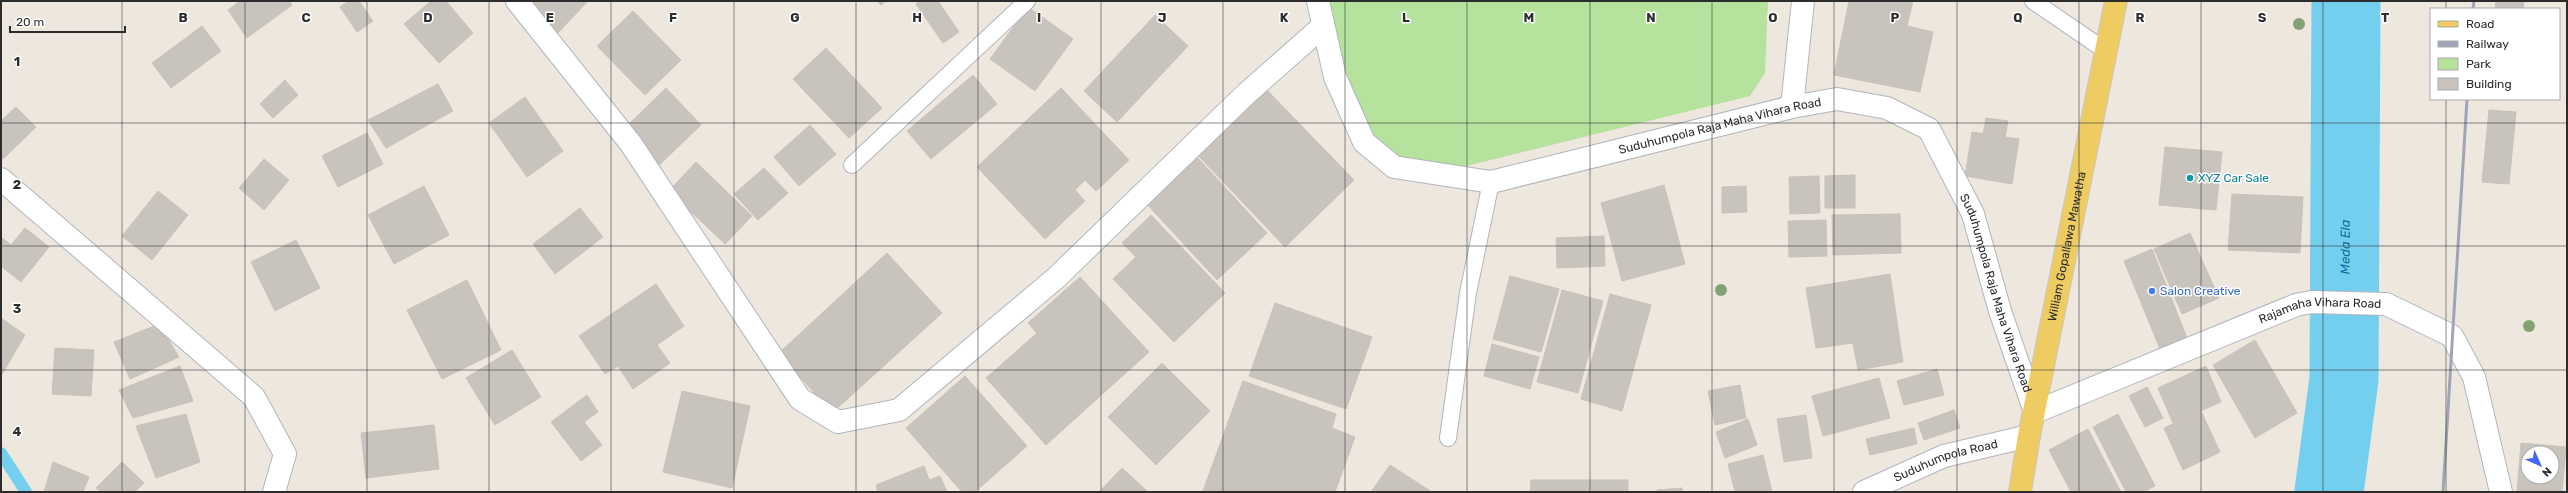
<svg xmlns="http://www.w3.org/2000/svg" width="2568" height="493" viewBox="0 0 2568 493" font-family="Rubik,sans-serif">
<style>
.green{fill:#b5e29c}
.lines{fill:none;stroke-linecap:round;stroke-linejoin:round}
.stream{stroke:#74ceed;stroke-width:12}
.river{stroke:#74ceed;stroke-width:69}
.building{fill:#c9c3be;stroke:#c9c2b8;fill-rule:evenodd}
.lane-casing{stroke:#b2b5bf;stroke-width:18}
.street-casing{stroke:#b2b5bf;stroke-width:24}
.secondary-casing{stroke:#b2b5bf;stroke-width:24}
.primary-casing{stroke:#c8c8c8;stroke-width:24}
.lane{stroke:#fff;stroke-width:16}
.street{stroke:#fff;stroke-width:22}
.secondary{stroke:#fff;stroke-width:22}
.primary{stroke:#eecc62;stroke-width:22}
.rail{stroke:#a1a4b6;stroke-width:3}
.tree{fill:#83a273}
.grid{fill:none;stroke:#2c2c2c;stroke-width:1;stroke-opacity:0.55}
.culture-dot{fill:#0f9aa8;stroke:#fff;stroke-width:1.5}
.shop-dot{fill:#3f7fe0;stroke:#fff;stroke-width:1.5}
.labels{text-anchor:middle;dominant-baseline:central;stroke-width:3;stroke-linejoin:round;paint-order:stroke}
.street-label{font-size:12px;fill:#2c2c2c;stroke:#fff}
.culture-label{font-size:12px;fill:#0d838f;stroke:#fff;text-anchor:start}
.shop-label{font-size:12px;fill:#366cbe;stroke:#fff;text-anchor:start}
.water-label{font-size:13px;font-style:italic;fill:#106d9c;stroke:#fff}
.grid-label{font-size:13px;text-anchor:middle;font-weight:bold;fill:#2c2c2c;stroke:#fff;stroke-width:3;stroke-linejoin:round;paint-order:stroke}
</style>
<rect width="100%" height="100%" fill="#ede7de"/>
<path class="green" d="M1325,1H1768L1765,73L1750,96L1450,170L1390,157L1356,118Z"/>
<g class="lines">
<path class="stream" d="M1,453L26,492"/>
<path class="river" id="s1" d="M2329,492L2344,379L2346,1"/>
</g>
<g class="building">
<path d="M240,1H289L292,5L247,38L228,10Z"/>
<path d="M349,1H359L373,21L357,32L340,7Z"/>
<path d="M431,1H446L473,33L439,63L404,24Z"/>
<path d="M521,1H588L554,37Z"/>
<path d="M877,1H886L881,5Z"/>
<path d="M920,1H938L959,32L943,43L916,4Z"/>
<path d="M1849,1H1913L1907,26L1933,32L1920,92L1834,75Z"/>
<path d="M2496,1H2524L2523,9H2495Z"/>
<path d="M1028,7L1073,39L1035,91L990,59Z"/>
<path d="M633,11L681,60L645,95L597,46Z"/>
<path d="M1155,15L1188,46L1117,122L1084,91Z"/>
<path d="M202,26L221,51L171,88L152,63Z"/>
<path d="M826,48L882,108L849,138L793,79Z"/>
<path d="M973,75L997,104L931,159L907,131Z"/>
<path d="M285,80L298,95L273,118L260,104Z"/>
<path d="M438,84L453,111L386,148L368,120Z"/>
<path d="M1261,84L1354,180L1285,247L1192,149Z"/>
<path d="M666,88L701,125L655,169L623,130Z"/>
<path d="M1061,88L1129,160L1096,191L1085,180L1075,190L1085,201L1045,239L977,167Z"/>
<path d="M525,97L563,151L527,177L489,123Z"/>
<path d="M16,107L36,127L3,159L1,157V121Z"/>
<path d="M2489,110L2516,112L2509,184L2482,182Z"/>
<path d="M1986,118L2008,121L2005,137L1983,134Z"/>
<path d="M810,125L836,154L799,186L774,157Z"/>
<path d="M1972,132L2019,139L2012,184L1965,176Z"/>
<path d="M367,133L383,164L338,187L322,156Z"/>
<path d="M2165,147L2222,152L2216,210L2159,205Z"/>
<path d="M1195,155L1267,233L1217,280L1145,202Z"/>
<path d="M264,159L289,180L264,210L239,188Z"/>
<path d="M696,162L752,216L725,244L669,191Z"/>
<path d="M764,168L788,193L758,220L734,194Z"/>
<path d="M1855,175V208H1825V176Z"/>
<path d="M1819,176L1820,213L1790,214L1789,177Z"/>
<path d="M1664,185L1685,264L1622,281L1601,203Z"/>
<path d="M424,186L449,235L394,264L368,215Z"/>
<path d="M1746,186L1747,212L1722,213V187Z"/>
<path d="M158,191L188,215L152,260L122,236Z"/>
<path d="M2232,194L2303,197L2300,253L2228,250Z"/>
<path d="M580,208L603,237L555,274L533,244Z"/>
<path d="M1900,214L1901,253L1833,255L1832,215Z"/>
<path d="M1151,215L1225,293L1174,342L1113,279L1136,257L1122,243Z"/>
<path d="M1826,220L1827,256L1789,257L1788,221Z"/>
<path d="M25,228L49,247L21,282L1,266V237L11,245Z"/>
<path d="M2190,233L2219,298L2182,314L2154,249Z"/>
<path d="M1604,236L1605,266L1557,268L1556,238Z"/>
<path d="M296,240L320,288L275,311L251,262Z"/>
<path d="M2152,249L2187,338L2160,349L2124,261Z"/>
<path d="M887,253L942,313L832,413L779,353Z"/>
<path d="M1890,274L1903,362L1858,370L1853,343L1816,348L1806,288Z"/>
<path d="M1510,276L1559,289L1541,352L1493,339Z"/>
<path d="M1080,277L1149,352L1046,445L986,378L1037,333L1028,323Z"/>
<path d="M467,280L501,350L442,379L407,310Z"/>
<path d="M656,284L684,326L657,345L670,363L633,389L618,366L605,374L579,336Z"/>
<path d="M1562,290L1603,301L1578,393L1537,382Z"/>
<path d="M1610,294L1651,305L1622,411L1581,399Z"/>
<path d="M1275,303L1372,337L1346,409L1249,376Z"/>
<path d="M1,318L25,335L1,376Z"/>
<path d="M159,324L179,357L130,379L114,342Z"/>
<path d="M2255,340L2297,413L2255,438L2213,365Z"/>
<path d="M1492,344L1539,357L1530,389L1484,376Z"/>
<path d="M55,348L94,350L91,396L52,394Z"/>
<path d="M512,350L541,397L495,425L466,378Z"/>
<path d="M1162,363L1210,411L1156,465L1108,417Z"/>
<path d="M180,366L193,401L133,418L119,390Z"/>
<path d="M2206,366L2221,402L2173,423L2158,388Z"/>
<path d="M1937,369L1944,395L1904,405L1897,381Z"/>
<path d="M965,376L1027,446L975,492H962L906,428Z"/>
<path d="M1879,378L1890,418L1823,436L1812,396Z"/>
<path d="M1243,381L1336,414L1332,428L1355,437L1335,492L1203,491Z"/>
<path d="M1740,385L1746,418L1715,425L1708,391Z"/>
<path d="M2147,387L2163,418L2145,427L2129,396Z"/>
<path d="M682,391L750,406L732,488L663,472Z"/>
<path d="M587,395L598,412L584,422L602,445L581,461L551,422Z"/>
<path d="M1954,410L1960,428L1924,440L1918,423Z"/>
<path d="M2201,411L2220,452L2183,470L2164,428Z"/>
<path d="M186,414L200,462L156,478L136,426Z"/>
<path d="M2118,414L2155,486L2143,492H2126L2093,427Z"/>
<path d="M1806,415L1812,458L1784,462L1777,419Z"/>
<path d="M1748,419L1757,445L1725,458L1716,432Z"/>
<path d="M434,425L439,469L366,478L361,433Z"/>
<path d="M1914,428L1917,444L1870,455L1866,439Z"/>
<path d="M2088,429L2121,492H2071L2049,450Z"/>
<path d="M2521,443L2566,447L2562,492H2517ZM2528,453H2552V477H2528Z"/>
<path d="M1763,455L1772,492H1735L1728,464Z"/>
<path d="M53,462L89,477L83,492H44Z"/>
<path d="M122,462L144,483L135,492H101L96,488Z"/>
<path d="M1390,465L1432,492H1371Z"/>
<path d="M924,466L929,480L940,476L947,492H878L876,485Z"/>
<path d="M1122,468L1148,492H1099Z"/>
<path d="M1531,480H1628V492H1530Z"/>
<path d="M1682,488V492H1657V490Z"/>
</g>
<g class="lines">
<defs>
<g id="lane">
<path d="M2033,1L2106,51"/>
<path d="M852,165L1027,1"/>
<path d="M1448,438L1468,293L1491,182"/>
</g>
<g id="street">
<path d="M517,1L631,144L800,399L838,422L899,410L1056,278L1246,94L1323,26"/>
<path id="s2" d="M1318,1L1335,77L1364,142L1394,167L1491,182L1792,107L1837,99L1887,108L1929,129L1973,214L2000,311L2035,412"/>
<path d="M1792,107L1803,1"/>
<path d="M1,179L254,397L285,454L274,492"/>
<path id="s3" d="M1864,492L1944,456L2029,436"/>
</g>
<g id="secondary">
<path id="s4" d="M2035,412L2296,305L2311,302L2386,304L2452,336L2474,377L2501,492"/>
</g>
<g id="primary">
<path id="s5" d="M2020,492L2029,436L2116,1"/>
</g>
</defs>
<use href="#lane" class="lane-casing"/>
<use href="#street" class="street-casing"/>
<use href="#secondary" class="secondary-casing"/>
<use href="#primary" class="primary-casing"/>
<use href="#lane" class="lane"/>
<use href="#street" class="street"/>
<use href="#secondary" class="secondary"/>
<use href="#primary" class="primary"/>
<g class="rail">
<path d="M2473,9L2474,1"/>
<path d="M2443,492L2467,99"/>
</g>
</g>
<g class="tree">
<circle cx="2299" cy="24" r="6"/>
<circle cx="1721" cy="290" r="6"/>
<circle cx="2529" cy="326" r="6"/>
</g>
<path class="grid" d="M122,1V492M245,1V492M367,1V492M489,1V492M611,1V492M734,1V492M856,1V492M978,1V492M1101,1V492M1223,1V492M1345,1V492M1467,1V492M1590,1V492M1712,1V492M1834,1V492M1957,1V492M2079,1V492M2201,1V492M2323,1V492M2446,1V9M2446,99V492M1,123H2567M1,246H2567M1,370H2567"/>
<circle class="culture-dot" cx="2190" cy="178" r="4"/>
<circle class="shop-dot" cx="2152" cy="291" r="4"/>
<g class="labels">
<g class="street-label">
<text stroke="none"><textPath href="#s2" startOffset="522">Suduhumpola Raja Maha Vihara Road</textPath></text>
<text stroke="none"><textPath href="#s5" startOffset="250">William Gopallawa Mawatha</textPath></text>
<text stroke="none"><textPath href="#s2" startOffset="918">Suduhumpola Raja Maha Vihara Road</textPath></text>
<text stroke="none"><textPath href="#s4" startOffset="305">Rajamaha Vihara Road</textPath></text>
<text stroke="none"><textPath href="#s3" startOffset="88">Suduhumpola Road</textPath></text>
</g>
<g class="culture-label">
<text x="2198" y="178">XYZ Car Sale</text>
</g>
<g class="shop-label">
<text x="2160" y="291">Salon Creative</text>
</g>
<g class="water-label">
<text stroke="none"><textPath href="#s1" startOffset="246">Meda Ela</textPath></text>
</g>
</g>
<g class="grid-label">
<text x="183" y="22">B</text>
<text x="306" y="22">C</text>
<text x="428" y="22">D</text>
<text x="550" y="22">E</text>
<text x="673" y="22">F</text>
<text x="795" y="22">G</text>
<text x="917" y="22">H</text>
<text x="1039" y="22">I</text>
<text x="1162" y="22">J</text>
<text x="1284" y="22">K</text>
<text x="1406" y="22">L</text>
<text x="1529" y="22">M</text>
<text x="1651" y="22">N</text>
<text x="1773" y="22">O</text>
<text x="1895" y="22">P</text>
<text x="2018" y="22">Q</text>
<text x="2140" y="22">R</text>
<text x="2262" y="22">S</text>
<text x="2385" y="22">T</text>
<text x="17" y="66">1</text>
<text x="17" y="189">2</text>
<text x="17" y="313">3</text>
<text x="17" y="436">4</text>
</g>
<rect width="2568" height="493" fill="none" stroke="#2c2c2c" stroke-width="4"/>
<rect x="2430" y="8" width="130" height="92" fill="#ffffff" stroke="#ababab"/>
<rect x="2438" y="21" width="20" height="6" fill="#eecc62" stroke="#ababab"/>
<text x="2466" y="28" font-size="12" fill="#2c2c2c">Road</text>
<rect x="2438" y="41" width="20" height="6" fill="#a1a4b6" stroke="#ababab"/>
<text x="2466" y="48" font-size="12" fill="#2c2c2c">Railway</text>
<rect x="2438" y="58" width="20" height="12" fill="#b5e29c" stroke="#ababab"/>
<text x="2466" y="68" font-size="12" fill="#2c2c2c">Park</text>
<rect x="2438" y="78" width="20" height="12" fill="#c9c3be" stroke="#ababab"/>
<text x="2466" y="88" font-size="12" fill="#2c2c2c">Building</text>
<g transform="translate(2540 465) rotate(135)"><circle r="19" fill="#ffffff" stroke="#ababab"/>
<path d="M0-3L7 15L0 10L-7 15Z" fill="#4266f7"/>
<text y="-6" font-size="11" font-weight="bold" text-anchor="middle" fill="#2c2c2c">N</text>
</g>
<path d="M10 26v6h115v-6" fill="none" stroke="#2c2c2c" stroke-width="2"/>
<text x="16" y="26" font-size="12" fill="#2c2c2c" stroke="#ffffff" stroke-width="3" paint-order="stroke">20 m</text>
</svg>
